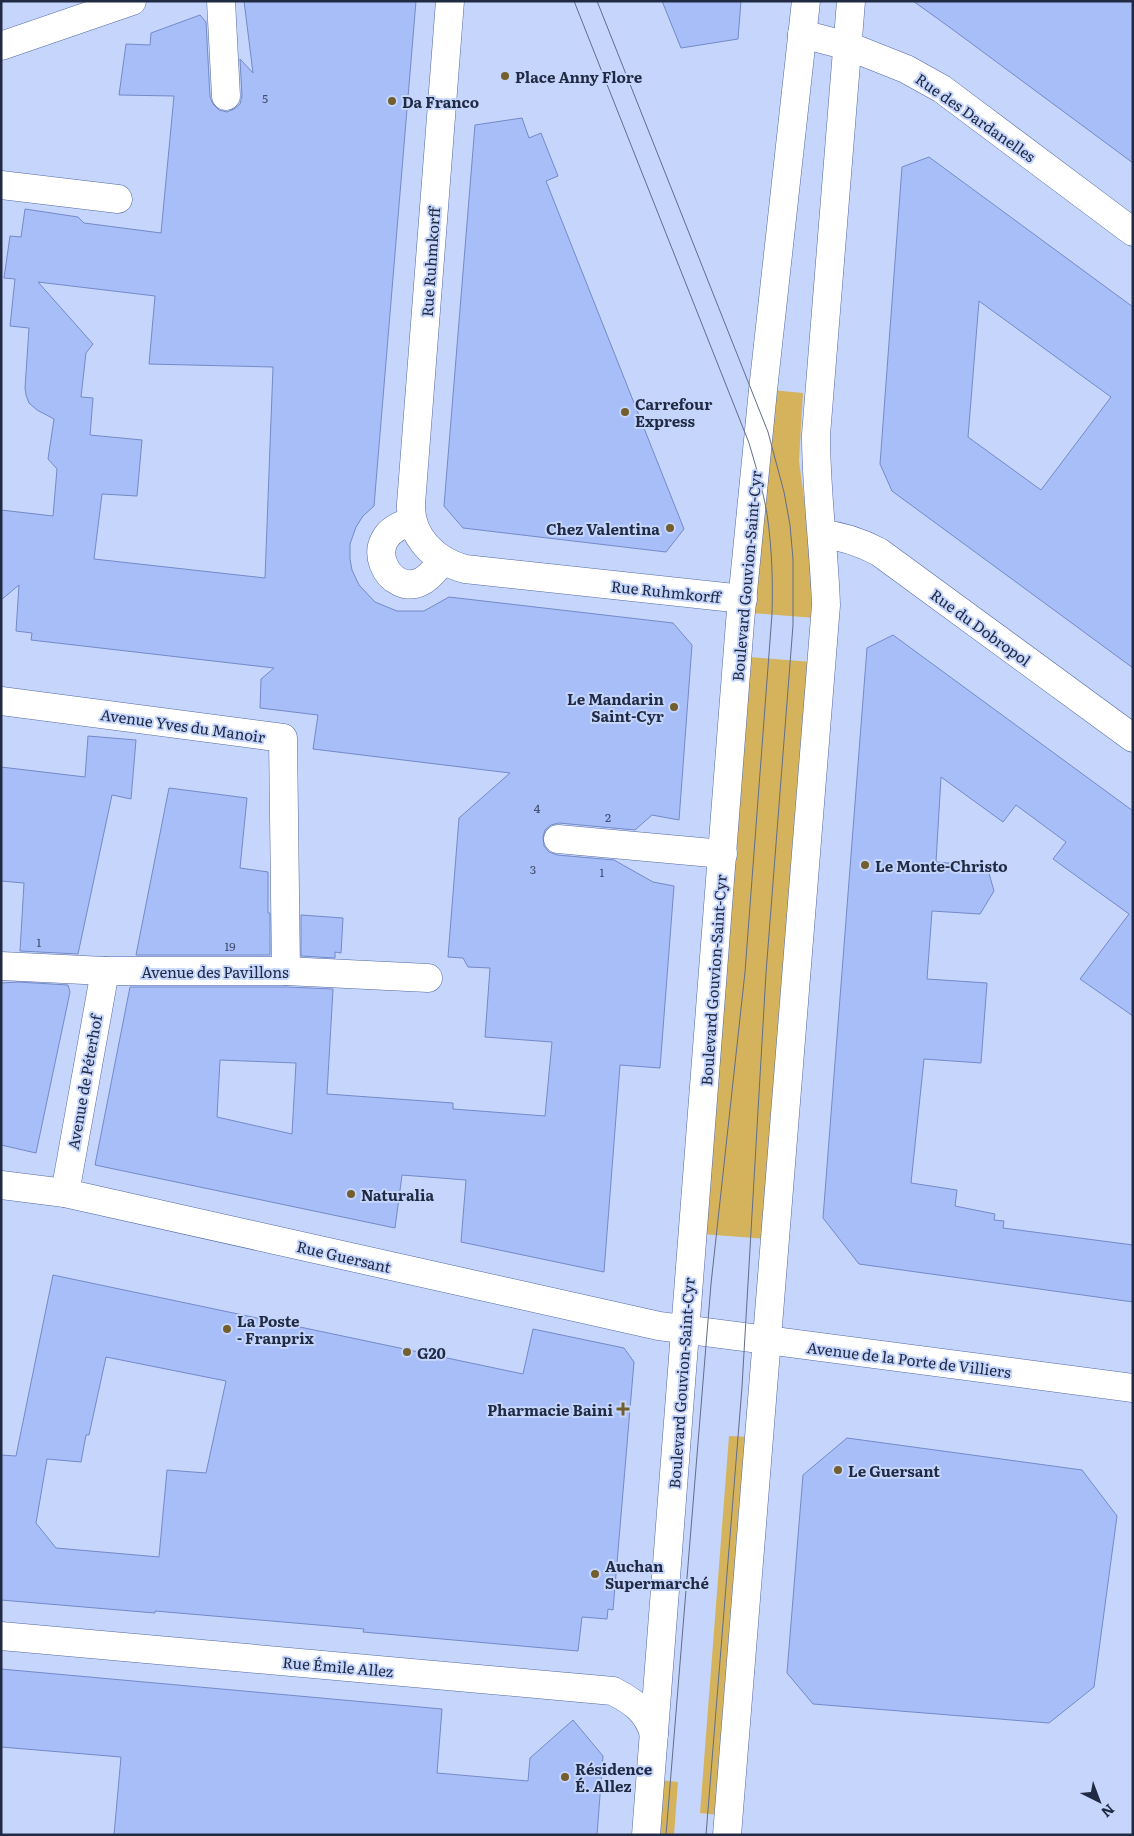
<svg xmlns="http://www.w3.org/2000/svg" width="1134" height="1836" viewBox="0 0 1134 1836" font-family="Literata,serif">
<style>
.green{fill:#d5b35d}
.building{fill:#a8bef8;stroke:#748ac7;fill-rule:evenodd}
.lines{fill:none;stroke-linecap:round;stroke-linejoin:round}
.pedestrian-casing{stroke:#5469a3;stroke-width:29}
.minor-casing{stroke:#5469a3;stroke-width:29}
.primary-casing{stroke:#5469a3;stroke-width:29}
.pedestrian{stroke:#fff;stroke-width:28}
.minor{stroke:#fff;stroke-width:28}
.primary{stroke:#fff;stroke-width:28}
.tram{stroke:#616d8c;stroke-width:1}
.poi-dot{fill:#735f2e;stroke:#c5d5fc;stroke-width:2}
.labels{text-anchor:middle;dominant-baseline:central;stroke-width:4;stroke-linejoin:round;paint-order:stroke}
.number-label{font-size:12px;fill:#434f70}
.poi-label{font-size:15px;font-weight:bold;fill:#212a43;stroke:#c5d5fc;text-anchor:start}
.street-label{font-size:15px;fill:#212a43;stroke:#c5d5fc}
</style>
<rect width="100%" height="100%" fill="#c5d5fc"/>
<g class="green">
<path d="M772,390L803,393L799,461L814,571L815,618L751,613Z"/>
<path d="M748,657L812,662L766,1239L702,1234Z"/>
<path d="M729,1436L750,1437L719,1815L700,1813Z"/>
<path d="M660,1780L678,1782L674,1835H655Z"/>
</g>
<g class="building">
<path d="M244,1H416L374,506L363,516L356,527L350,544V559L352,570L359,585L375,602L397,611H424L449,597L673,623L692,645L679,820L652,815L635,830L559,823L551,825L545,830L543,837L544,846L549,852L557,855L614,860L653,882L674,886L660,1068L620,1065L604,1272L461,1242L466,1180L402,1175L395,1228L95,1165L130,987H286L333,989L327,1094L453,1103V1109L545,1116L552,1042L485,1037L490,968L468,967L463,958L448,957L459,818L510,773L313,749L318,715L260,708L261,679L274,668L31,640L32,633L16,631L19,585L1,600V510L53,516L57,469L48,459L54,419L37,410L29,403L26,395L25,388L29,328L10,326L15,279L4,278L10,236L21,237L25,209L78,217L84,223L161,233L174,96L119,95L126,44L150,45L151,33L200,15L206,22L210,97L213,104L219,110L227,112L234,109L240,104L242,96L240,59L253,73ZM38,282L155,296L149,364L273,367L265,578L94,559L102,494L137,496L142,440L90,435L93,398L81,397L86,353L93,344ZM220,1060L296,1063L292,1134L217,1117Z"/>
<path d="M662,1H741L738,39L681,48Z"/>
<path d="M913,1H1133V163L952,29Z"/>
<path d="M522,118L529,138L541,133L558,176L546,181L684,529L666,552L463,528L444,506L475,125Z"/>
<path d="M929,157L1133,307V668L892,491L880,464L902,167ZM979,301L1111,397L1041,490L968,437Z"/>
<path d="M893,635L1133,811V1016L1080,979L1129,914L1053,859L1066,842L1016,805L1003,822L941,777L936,862L987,866L994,891L980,914L932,911L927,979L987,983L981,1063L924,1059L911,1183L957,1190L955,1206L995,1214L994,1220L1004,1221L1003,1228L1133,1245V1302L859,1264L823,1218L867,648Z"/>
<path d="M88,736L136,740L131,799L112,795L78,954L20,951L24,883L1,881V767L85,777Z"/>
<path d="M169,788L247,798L240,868L268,872V913H270V955H136Z"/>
<path d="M301,915L343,918L341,953L335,952V958L301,956Z"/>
<path d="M18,982L68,985L70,992L36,1153L1,1145V983Z"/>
<path d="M53,1275L523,1374L533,1329L624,1348L634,1362L613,1610L608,1609L607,1619L582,1617L578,1651L363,1632L364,1629L318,1625L155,1611V1613L1,1600V1455L16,1456ZM106,1357L226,1381L206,1473L167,1470L159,1557L56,1548L36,1523L47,1459L81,1462L86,1435H89Z"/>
<path d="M847,1438L1082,1470L1117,1516L1094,1687L1049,1723L813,1704L787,1673L803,1475Z"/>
<path d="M1,1669L442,1709L437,1773L528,1781L530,1758L573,1720L603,1756L597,1835H114L121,1757L1,1747Z"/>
</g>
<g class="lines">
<defs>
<g id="pedestrian">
<path d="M558,839L723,854"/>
<path d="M65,1193L105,971"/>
</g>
<g id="minor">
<path d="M221,1L226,96"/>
<path d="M450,1L411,504C410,537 435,561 465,569L743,599"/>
<path d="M802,34L848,46L906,69L942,89L1133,232"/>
<path d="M1,46L132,1"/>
<path d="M1,185L118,199"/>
<path d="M412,522C354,535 390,602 424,580C431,575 437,568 442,561"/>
<path d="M822,534C843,536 860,542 879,552L1133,738"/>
<path d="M1,701L283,738L286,971"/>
<path d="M1,966L105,971H286L428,978"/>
<path d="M1,1185L65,1193L659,1326L1133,1388"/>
<path d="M1,1636L613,1691C634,1702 647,1711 654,1734"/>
</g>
<g id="primary">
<path d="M646,1835L740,622L763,390L806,1"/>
<path d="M727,1835L826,605C824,548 816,492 816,435L851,1"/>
</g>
</defs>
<use href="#pedestrian" class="pedestrian-casing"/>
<use href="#minor" class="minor-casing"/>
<use href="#primary" class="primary-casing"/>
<use href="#pedestrian" class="pedestrian"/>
<use href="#minor" class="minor"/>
<use href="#primary" class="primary"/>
<g class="tram">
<path d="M574,1L749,443C756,467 763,490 767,514C772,548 773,581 772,614L745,972L711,1284L666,1835"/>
<path d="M597,1L768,432L784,492L790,525L793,559V625L766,973L742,1387L706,1835"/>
</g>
</g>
<g class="poi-dot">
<circle cx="505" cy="76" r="5"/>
<circle cx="392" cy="101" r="5"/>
<circle cx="625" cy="412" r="5"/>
<circle cx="670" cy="528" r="5"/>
<circle cx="674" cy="707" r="5"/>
<circle cx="865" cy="865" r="5"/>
<circle cx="351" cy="1194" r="5"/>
<circle cx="227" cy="1329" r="5"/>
<circle cx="407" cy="1352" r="5"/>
<path d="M620.5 1401.5h5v5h5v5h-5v5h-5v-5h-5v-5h5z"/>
<circle cx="838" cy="1470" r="5"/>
<circle cx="595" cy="1574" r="5"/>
<circle cx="565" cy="1777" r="5"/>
</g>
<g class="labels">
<g class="number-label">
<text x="265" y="98">5</text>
<text x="537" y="808">4</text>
<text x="608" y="817">2</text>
<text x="533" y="869">3</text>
<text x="602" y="872">1</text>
<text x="39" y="942">1</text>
<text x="230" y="946">19</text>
</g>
<g class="poi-label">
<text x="515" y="76">Place Anny Flore</text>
<text x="402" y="101">Da Franco</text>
<text x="635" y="403">Carrefour<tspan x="635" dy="17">Express</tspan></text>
<text x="660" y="528" text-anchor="end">Chez Valentina</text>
<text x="664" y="698" text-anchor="end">Le Mandarin<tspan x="664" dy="17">Saint-Cyr</tspan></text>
<text x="875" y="865">Le Monte-Christo</text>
<text x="361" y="1194">Naturalia</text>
<text x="237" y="1320">La Poste<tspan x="237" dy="17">- Franprix</tspan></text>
<text x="417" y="1352">G20</text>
<text x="613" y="1409" text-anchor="end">Pharmacie Baini</text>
<text x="848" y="1470">Le Guersant</text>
<text x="605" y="1565">Auchan<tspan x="605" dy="17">Supermarché</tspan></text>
<text x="575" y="1768">Résidence<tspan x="575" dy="17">É. Allez</tspan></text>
</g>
<g class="street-label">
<text transform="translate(976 117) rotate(35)">Rue des Dardanelles</text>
<text transform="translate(430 262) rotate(-86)">Rue Ruhmkorff</text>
<text transform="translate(746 576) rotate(-85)">Boulevard Gouvion-Saint-Cyr</text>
<text transform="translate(666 591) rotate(6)">Rue Ruhmkorff</text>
<text transform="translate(981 627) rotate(36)">Rue du Dobropol</text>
<text transform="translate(183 725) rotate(8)">Avenue Yves du Manoir</text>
<text x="215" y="971">Avenue des Pavillons</text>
<text transform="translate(713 980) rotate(-86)">Boulevard Gouvion-Saint-Cyr</text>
<text transform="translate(84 1082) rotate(-80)">Avenue de Péterhof</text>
<text transform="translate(344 1256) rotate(13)">Rue Guersant</text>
<text transform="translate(909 1359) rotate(7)">Avenue de la Porte de Villiers</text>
<text transform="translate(681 1383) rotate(-86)">Boulevard Gouvion-Saint-Cyr</text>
<text transform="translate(338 1666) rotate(5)">Rue Émile Allez</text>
</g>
</g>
<rect width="1134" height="1836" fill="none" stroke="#212a43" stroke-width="5"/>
<g transform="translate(1099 1801) rotate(138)" stroke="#c5d5fc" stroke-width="4" paint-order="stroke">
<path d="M0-4L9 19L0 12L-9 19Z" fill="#212a43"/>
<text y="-8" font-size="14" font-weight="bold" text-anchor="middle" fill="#212a43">N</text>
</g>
</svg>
